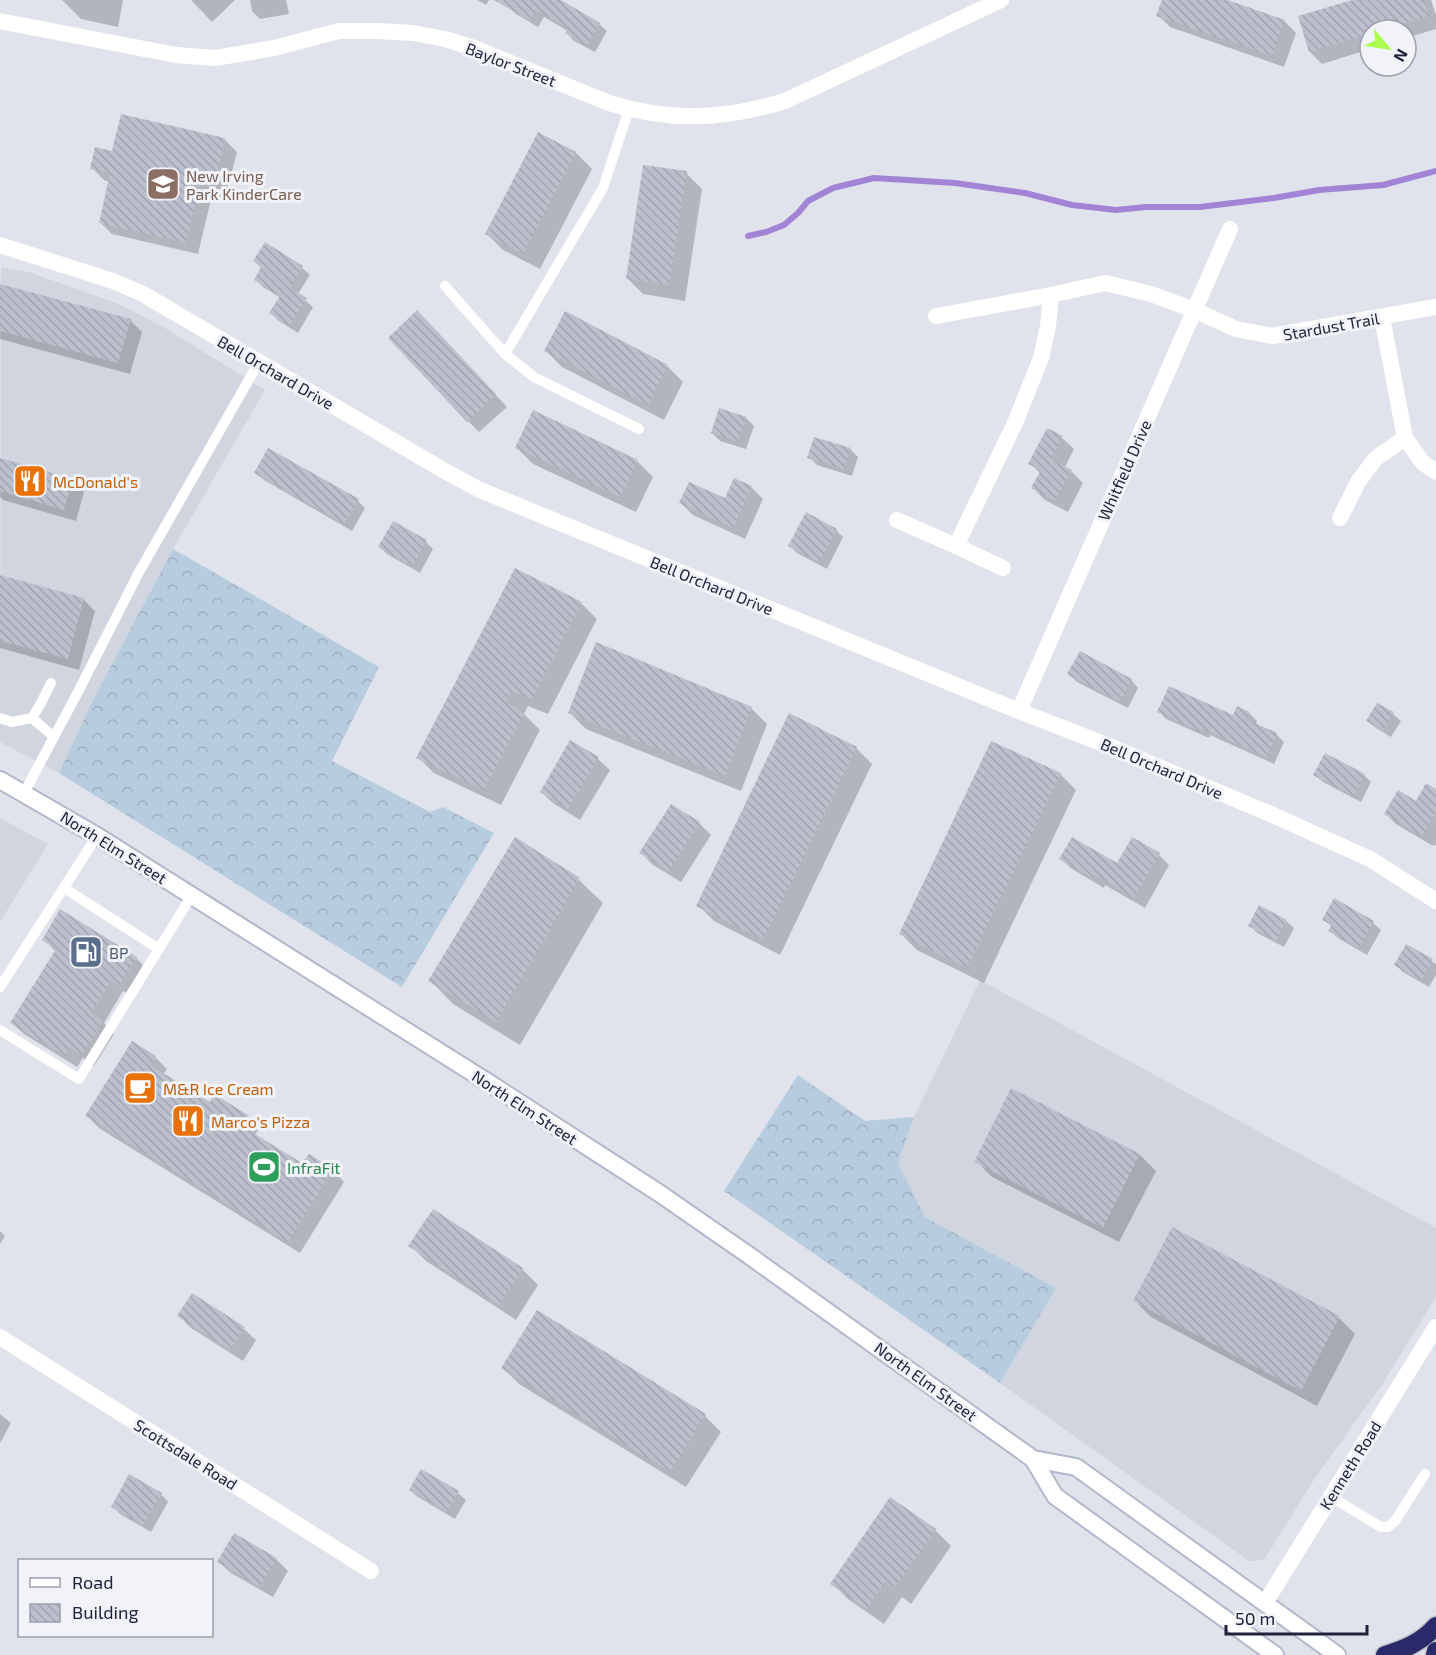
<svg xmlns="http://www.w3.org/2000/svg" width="1436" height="1655" viewBox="0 0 1436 1655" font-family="'Exo 2',sans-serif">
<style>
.built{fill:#d1d5e0}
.forest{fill:url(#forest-crowns)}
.shadow{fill:#0003}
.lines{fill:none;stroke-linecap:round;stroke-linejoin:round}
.stream{stroke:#a184d5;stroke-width:6}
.building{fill:url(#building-back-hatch)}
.secondary-casing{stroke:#b3b7cc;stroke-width:20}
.motorway-casing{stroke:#c1c1c9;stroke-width:21}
.service{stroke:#fff;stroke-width:10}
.minor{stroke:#fff;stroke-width:16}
.secondary{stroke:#fff;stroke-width:16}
.motorway{stroke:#2a2a6b;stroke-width:18}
.labels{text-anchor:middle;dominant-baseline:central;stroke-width:6;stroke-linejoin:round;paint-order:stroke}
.street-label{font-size:16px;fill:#20223d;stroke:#f1f3f8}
.education-label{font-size:16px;fill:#785e54;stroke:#f1f3f8;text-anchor:start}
.food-label{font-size:16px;fill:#c56008;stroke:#f1f3f8;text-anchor:start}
.service-label{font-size:16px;fill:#4e5e75;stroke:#f1f3f8;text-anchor:start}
.leisure-label{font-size:16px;fill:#27864d;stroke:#f1f3f8;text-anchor:start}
</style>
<defs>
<pattern id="forest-crowns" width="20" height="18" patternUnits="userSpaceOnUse" patternTransform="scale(1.5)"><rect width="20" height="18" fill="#b7ccdf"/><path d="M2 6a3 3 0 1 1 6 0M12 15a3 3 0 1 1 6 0" fill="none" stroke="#9dafc0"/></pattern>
<pattern id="building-back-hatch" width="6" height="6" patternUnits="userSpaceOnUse" patternTransform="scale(1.5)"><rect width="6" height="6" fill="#bcc0cd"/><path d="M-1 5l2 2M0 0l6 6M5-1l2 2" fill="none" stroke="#a1a5b1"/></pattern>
</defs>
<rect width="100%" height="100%" fill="#e0e3ec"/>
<g class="built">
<path d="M1,267L29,272L119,304L165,328L265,390L173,549L94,698L59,773L0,742Z"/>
<path d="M0,818L48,844L0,922Z"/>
<path d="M980,980L1436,1228V1297L1383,1383L1315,1478L1264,1560L1249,1561L1000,1383L1056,1288L925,1217L898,1163L914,1117Z"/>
</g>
<g class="forest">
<path d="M173,549L379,667L332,761L430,812L443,807L494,833L402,987L59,773L94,698Z"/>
<path d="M798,1075L865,1121L914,1117L898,1163L925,1217L1056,1288L1000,1383L724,1191Z"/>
</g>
<g class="shadow">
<path d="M62,0H123L118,27L81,19Z"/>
<path d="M191,0H235L212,22Z"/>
<path d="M250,0H286L289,14L260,19L252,11Z"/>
<path d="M477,0H489L486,5Z"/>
<path d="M506,0H548L599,24L607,31L595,52L574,41L567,33L568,31L544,17L538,27L516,14L508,7Z"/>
<path d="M1163,0H1223L1284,21L1296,33L1284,67L1170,27L1158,15Z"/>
<path d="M1357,0H1431L1436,15V29L1406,38V30H1370V49L1322,64L1310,52Z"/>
<path d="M122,115L225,140L237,152L225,198L212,195L198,254L112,234L100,222L110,182L104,180L92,168L113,153Z"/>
<path d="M539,134L576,153L592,169L540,269L503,250L487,234Z"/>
<path d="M686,173L702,189L685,301L643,294L627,278Z"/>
<path d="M265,244L302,268L310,275L298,294L313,307L298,333L279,321L271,313L281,298L263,287L256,280L262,269L255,261Z"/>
<path d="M0,286L130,320L142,332L130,374L0,339Z"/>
<path d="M429,324L507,407L479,432L468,421Z"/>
<path d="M546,351L667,366L683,382L664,420L562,367Z"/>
<path d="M746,418L754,426L746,449L720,441L712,433Z"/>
<path d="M1062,438L1074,449L1065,467L1071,471L1083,483L1068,512L1045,500L1033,488L1041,474L1030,463Z"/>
<path d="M517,448L637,461L653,477L636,512L533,464Z"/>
<path d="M850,449L858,457L852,476L817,465L809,457Z"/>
<path d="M0,460L72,480L84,492L76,521L3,500L0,497Z"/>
<path d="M256,472L358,501L365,508L352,531L264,480Z"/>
<path d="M751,487L763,499L745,539L693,515L681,503L726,500Z"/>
<path d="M836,530L843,537L827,569L797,553L790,546Z"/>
<path d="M426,542L433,549L420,573L387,554L380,547Z"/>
<path d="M0,577L83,599L95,611L79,670L0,648Z"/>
<path d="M581,603L597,619L548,714L528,706L524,714L540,730L501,805L434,773L418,757Z"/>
<path d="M1069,674L1131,680L1138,688L1128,708L1077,682Z"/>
<path d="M1377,705L1393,714L1401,721L1391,737L1376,728L1368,721Z"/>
<path d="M751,708L767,724L741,791L586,729L570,713Z"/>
<path d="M1159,711L1233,717L1249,713L1257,721L1255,725L1276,734L1284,742L1274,764L1210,735L1209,738L1166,719Z"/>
<path d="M856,748L872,764L780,955L714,921L698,905Z"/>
<path d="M598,759L610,770L580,820L553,803L541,792Z"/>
<path d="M1060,774L1076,790L984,983L917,950L901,934Z"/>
<path d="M1315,775H1364L1371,782L1361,802L1323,782Z"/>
<path d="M1436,790V846L1434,844L1433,846L1396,824L1386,814L1416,803Z"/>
<path d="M699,823L711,835L681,882L653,865L641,853Z"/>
<path d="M515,839L579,880L603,903L520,1045L453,1004L430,980Z"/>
<path d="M1133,840L1159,855L1169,865L1145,908L1105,885L1104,888L1072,869L1061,859L1118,865Z"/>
<path d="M1335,900L1373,923L1381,930L1367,955L1338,938L1330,931L1332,927L1324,919Z"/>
<path d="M1286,921L1294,928L1284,947L1257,933L1250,925Z"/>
<path d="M44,939L136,958L148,970L132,996L123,991L104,1023L114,1034L94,1066L83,1058L77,1067L24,1034L12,1023L56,952Z"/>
<path d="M1407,946L1436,964V975L1429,987L1403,972L1396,965Z"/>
<path d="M155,1057L167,1069L163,1075L210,1104L215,1096L247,1116L259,1128L255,1135L303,1165L309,1156L333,1170L344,1182L300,1253L99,1128L87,1116Z"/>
<path d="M1012,1090L1140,1155L1156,1171L1119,1242L992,1177L976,1161Z"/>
<path d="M0,1231L5,1236L0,1244Z"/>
<path d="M410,1245L522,1269L538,1285L516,1320L426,1261Z"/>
<path d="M1135,1301L1339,1318L1355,1334L1317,1406L1151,1317Z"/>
<path d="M179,1316L244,1329L256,1340L243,1361L191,1328Z"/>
<path d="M503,1368L705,1416L721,1432L686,1487L519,1384Z"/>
<path d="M0,1414L11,1423L0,1443Z"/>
<path d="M421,1471L458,1493L466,1500L455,1519L418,1497L410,1490Z"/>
<path d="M161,1494L168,1502L151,1532L120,1514L112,1506Z"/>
<path d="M935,1530L951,1546L911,1604L902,1597L884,1624L848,1599L832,1583Z"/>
<path d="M276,1559L288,1571L273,1597L231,1573L219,1562Z"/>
</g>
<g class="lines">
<path class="stream" d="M748,236L766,232L784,225L798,213L808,201L833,188L874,178L955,183L1025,193L1072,205L1116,210L1146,207H1200L1274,198L1319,190L1383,185L1436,171"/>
</g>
<g class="building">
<path d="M494,0H561L600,23L587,46L565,33L568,28L536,10L530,21Z"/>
<path d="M1162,0H1228L1285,20L1272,56L1156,16Z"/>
<path d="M1352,0H1424L1429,16L1382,30H1370V34L1309,52L1298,16Z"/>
<path d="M121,114L225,138L214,187L200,184L186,243L99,223L110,173L90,169L95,147L112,151Z"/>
<path d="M538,132L576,152L523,254L485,234Z"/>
<path d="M643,165L687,171L669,285L626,279Z"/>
<path d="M265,242L303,266L290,288L307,298L289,326L269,313L280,296L254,280L261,267L253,261Z"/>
<path d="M0,284L131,319L118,363L0,331Z"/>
<path d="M417,310L496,394L467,422L388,338Z"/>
<path d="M565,311L668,365L648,405L544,351Z"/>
<path d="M719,408L747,417L738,442L711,433Z"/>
<path d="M533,410L638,460L620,497L515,448Z"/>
<path d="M1047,428L1063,436L1051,459L1072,470L1055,501L1031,488L1041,470L1028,464Z"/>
<path d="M814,437L851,448L844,469L807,458Z"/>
<path d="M268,448L359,499L344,524L254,473Z"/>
<path d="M0,458L73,479L64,510L0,491Z"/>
<path d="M734,478L752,486L733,528L679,503L689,482L725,498Z"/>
<path d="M806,512L837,529L819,562L788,546Z"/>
<path d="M393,521L427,540L412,566L378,547Z"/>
<path d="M515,568L582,602L532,699L512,691L506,702L524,713L484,790L416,758Z"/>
<path d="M0,575L84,598L68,659L0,641Z"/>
<path d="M596,642L752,707L725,776L568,713Z"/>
<path d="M1080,651L1132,679L1120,702L1067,674Z"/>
<path d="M1169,686L1233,715L1237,706L1250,712L1246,719L1277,733L1267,757L1203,729L1201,732L1157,712Z"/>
<path d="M1377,703L1394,712L1383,731L1366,721Z"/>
<path d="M789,713L857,747L763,940L696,906Z"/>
<path d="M570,740L599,757L568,809L540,792Z"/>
<path d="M991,741L1061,773L967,968L899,934Z"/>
<path d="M1325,753L1365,774L1353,796L1313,775Z"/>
<path d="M1426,783L1436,789V812L1422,836L1384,814L1398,790L1416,801Z"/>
<path d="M671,804L700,822L669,871L639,853Z"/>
<path d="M515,837L580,878L496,1022L428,981Z"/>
<path d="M1072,837L1117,863L1132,837L1160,853L1134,898L1094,875L1093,878L1059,859Z"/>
<path d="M1334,898L1374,921L1359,948L1328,931L1332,925L1322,920Z"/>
<path d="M1259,905L1287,920L1276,941L1248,926Z"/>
<path d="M60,909L137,957L119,986L111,981L91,1013L103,1021L82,1055L70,1047L65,1056L10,1023L56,949L42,940Z"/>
<path d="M1406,944L1433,959L1421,981L1394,965Z"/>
<path d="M132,1041L156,1056L150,1065L210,1102L214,1094L248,1115L242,1126L302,1163L309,1154L333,1169L288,1242L85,1116Z"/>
<path d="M1011,1088L1140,1154L1103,1228L974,1162Z"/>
<path d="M433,1209L523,1268L499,1305L408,1246Z"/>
<path d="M1172,1227L1340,1316L1301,1391L1133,1301Z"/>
<path d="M192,1293L245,1327L230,1350L177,1316Z"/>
<path d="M537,1310L706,1414L670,1472L501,1368Z"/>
<path d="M421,1469L459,1491L447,1512L409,1490Z"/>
<path d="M129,1474L162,1493L143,1525L111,1507Z"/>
<path d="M890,1497L936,1529L894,1589L885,1582L867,1609L830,1584Z"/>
<path d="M234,1533L277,1558L260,1587L217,1562Z"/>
</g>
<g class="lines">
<defs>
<g id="secondary">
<path d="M0,780L97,836L489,1083L659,1193L747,1254L1033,1459L1076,1467L1337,1655"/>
<path d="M1033,1459L1055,1496L1275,1655"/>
</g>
<g id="motorway">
<path d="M1385,1655C1405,1649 1422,1642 1436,1626"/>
<path d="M1435,1655L1436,1651"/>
</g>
</defs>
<use href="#secondary" class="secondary-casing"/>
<use href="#motorway" class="motorway-casing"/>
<g class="service">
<path d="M629,109L603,188L505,354L534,377L639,429"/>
<path d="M445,286L505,354"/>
<path d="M0,718L12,722L32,718L41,703L51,683"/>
<path d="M32,718L54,737"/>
<path d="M24,793L79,690L138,574L259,362"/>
<path d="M64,888L159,949"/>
<path d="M0,987L97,836"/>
<path d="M0,1030L79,1079L192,895"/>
<path d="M1331,1497L1381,1527H1388L1395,1521L1425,1474"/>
</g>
<g class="minor">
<path d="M0,21L176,55L215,58L274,48L339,31H377L413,33L445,39L474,48L609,103C671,122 723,120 785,101L1001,0"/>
<path d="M0,245L113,281L143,294L443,470L480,490L1019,711L1104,744L1273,815L1370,859L1436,901"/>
<path d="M936,316L1051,295L1105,283L1151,294L1194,310L1236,329L1272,336L1436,307"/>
<path d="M1382,317L1405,438L1423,463L1436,472"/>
<path d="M1340,518L1358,482L1375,459L1405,438"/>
<path d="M897,520L956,546L1015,423L1041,358L1048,326L1051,295"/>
<path d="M956,546L1003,568"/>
<path d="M1019,711L1230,229"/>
<path d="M0,1337L371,1571"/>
<path d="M1265,1603L1436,1327"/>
</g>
<use href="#secondary" class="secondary"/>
<use href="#motorway" class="motorway"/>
</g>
<defs>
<symbol id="school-square" viewBox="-11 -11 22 22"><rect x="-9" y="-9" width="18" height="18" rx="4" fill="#8d6e63" stroke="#f1f3f8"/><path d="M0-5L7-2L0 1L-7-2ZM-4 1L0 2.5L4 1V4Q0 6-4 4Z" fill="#fff"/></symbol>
<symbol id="restaurant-square" viewBox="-11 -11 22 22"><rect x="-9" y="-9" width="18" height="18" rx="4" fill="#e8710a" stroke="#f1f3f8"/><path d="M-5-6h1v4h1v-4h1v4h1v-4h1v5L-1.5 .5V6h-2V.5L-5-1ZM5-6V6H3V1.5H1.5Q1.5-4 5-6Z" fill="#fff"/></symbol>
<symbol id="fuel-square" viewBox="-11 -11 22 22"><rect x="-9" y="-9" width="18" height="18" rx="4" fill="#5c6f8a" stroke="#f1f3f8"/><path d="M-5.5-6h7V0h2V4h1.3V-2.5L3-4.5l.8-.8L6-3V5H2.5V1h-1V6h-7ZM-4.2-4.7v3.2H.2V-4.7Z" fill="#fff"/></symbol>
<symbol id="cafe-square" viewBox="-11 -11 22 22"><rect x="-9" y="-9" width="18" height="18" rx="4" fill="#e8710a" stroke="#f1f3f8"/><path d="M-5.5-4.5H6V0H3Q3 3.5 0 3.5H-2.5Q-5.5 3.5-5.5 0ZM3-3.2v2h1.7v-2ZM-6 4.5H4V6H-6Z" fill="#fff"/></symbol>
<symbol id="stadium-square" viewBox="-11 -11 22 22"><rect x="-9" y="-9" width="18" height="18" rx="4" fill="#2e9e5b" stroke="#f1f3f8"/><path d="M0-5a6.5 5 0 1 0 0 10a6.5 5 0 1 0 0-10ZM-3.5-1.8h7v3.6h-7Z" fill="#fff"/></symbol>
</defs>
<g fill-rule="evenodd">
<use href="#school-square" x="144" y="165" width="38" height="38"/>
<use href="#restaurant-square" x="11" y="462" width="38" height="38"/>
<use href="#fuel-square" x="67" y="933" width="38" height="38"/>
<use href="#cafe-square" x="121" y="1069" width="38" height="38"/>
<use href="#restaurant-square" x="169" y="1102" width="38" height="38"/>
<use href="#stadium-square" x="245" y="1148" width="38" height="38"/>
</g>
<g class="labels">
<g class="street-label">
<text transform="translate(511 64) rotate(21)">Baylor Street</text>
<text transform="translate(1331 326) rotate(-10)">Stardust Trail</text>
<text transform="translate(276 372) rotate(30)">Bell Orchard Drive</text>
<text transform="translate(1124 470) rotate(-66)">Whitfield Drive</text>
<text transform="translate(712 585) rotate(22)">Bell Orchard Drive</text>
<text transform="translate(1162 768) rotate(23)">Bell Orchard Drive</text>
<text transform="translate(114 847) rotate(32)">North Elm Street</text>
<text transform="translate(525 1107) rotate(33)">North Elm Street</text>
<text transform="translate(926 1381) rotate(36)">North Elm Street</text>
<text transform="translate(186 1454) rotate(32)">Scottsdale Road</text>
<text transform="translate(1350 1465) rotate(-58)">Kenneth Road</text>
</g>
<g class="education-label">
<text x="186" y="175">New Irving<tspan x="186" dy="18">Park KinderCare</tspan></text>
</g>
<g class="food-label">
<text x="53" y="481">McDonald's</text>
<text x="163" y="1088">M&amp;R Ice Cream</text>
<text x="211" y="1121">Marco's Pizza</text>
</g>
<g class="service-label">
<text x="109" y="952">BP</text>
</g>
<g class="leisure-label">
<text x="287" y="1167">InfraFit</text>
</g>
</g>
<rect x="18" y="1559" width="195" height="78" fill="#f1f3f8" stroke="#9d9fad" stroke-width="1.5"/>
<rect x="30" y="1578" width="30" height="9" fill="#ffffff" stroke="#9d9fad" stroke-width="1.5"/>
<text x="72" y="1589" font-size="18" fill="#20223d">Road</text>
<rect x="30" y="1604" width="30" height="18" fill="url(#building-back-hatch)" stroke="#9d9fad" stroke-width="1.5"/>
<text x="72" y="1619" font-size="18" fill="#20223d">Building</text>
<g transform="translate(1388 48) rotate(120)"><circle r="28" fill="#f1f3f8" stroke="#9d9fad" stroke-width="1.5"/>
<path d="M0-4.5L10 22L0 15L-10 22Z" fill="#adfa50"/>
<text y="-9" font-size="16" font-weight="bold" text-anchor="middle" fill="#20223d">N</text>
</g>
<path d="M1226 1625v9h141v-9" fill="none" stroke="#20223d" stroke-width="3"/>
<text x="1235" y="1625" font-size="18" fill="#20223d" stroke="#f1f3f8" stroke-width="4.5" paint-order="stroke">50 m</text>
</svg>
